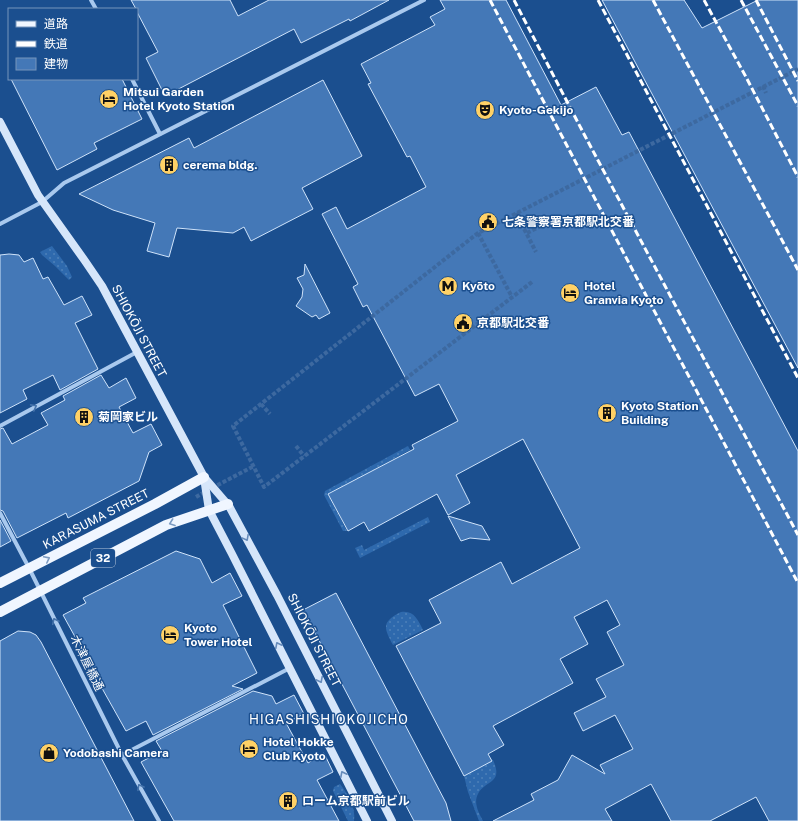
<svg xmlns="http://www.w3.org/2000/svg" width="798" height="821" viewBox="0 0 798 821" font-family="'Public Sans','Noto Sans JP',sans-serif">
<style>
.grass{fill:url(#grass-dots)}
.building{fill:#4478b7;stroke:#cfe3fa}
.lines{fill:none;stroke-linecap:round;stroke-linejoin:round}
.street-tunnel{stroke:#3d69a0;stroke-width:4;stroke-dasharray:4 2;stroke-linecap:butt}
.street{stroke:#a9c9ee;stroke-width:4}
.secondary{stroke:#d6e6fa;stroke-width:8}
.primary{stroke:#f0f6ff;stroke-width:10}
.rail{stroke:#fff;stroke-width:3;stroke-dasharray:7 3;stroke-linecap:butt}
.oneway{stroke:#4674ac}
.oneway2{stroke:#7b9ac1}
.oneway3{stroke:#668bba}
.labels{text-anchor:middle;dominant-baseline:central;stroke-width:3;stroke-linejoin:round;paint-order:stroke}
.shield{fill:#1b4f8f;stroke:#bbcadd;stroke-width:1}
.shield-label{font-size:11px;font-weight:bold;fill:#fff}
.poi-label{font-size:12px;font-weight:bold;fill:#fff;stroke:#1b4f8f;text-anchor:start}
.street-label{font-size:12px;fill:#fff;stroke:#1b4f8f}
.neighbourhood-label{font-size:13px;letter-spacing:1px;fill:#fff;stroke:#1b4f8f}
</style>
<defs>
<pattern id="grass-dots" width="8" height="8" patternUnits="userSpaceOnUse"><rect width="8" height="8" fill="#2e69ad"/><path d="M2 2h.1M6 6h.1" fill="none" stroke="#4d80b9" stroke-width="1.8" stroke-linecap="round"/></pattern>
</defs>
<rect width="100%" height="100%" fill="#1b4f8f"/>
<g class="grass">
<path d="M52,246L67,266L72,277L69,280L55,266L42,255L40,252Z"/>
<path d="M408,446L410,450L328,495L347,531H343L324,495L325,491Z"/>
<path d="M428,517L430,522L360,558L355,548L362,545L364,550Z"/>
<path d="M401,612C414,610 418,620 423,630L393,645C384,628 381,622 401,612Z"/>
<path d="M493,760C504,784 485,780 478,794C473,803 479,813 483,821H479L468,792L464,776Z"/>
<path d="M340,784C348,794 356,808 354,821H348L333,791L334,787Z"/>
</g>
<g class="building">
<path d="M131,0H230L238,16L269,0H389L350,21L349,19L301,43L294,29L165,96L146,58L158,52L137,12V9H136Z"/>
<path d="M440,0H506L561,105L596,87L622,135L629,132L798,451V821H769L756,797L710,821H671L651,784L605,809L612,821H493L534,800L531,794L558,780L572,755L605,774L600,765L633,749L615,715L583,731L574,713L606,697L596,679L624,665L607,632L620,625L607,600L574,617L588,644L560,659L573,683L493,726L504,745L488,754L492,761L464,776L396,646L441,623L429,600L501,562L512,584L580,548L523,439L456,475L470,503L448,515L437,494L369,531L364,522L348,531L328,494L414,449L412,445L458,421L439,384L415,396L367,305L363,307L353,287L358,284L322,214L336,207L347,229L426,187L410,156L407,157L368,84L371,83L361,64L435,25L430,17L445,9Z"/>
<path d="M602,0H684L702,28L758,0H798V368Z"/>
<path d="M11,79H122L142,119L94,143L97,149L57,170Z"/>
<path d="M323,80L362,156L302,188L313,209L251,241L244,227L233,233L177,228L169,257L147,251L155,223L113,210L79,194L189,138L194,148Z"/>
<path d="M9,254L19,255L24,262L33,258L43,279L48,277L64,305L82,296L92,315L75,323L98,369L60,390L53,375L23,390L27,399L0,413V255Z"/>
<path d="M305,264L330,313L319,319L316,315L312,317L296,306L302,297L303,289L297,278L304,275Z"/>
<path d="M101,375L109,388L126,378L136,398L119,407L133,433L151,424L162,445L149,452L139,481L68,518L66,513L17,538L3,511L0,510V429L3,428L12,444L48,425L41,413L65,400L63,396Z"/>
<path d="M448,516L482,526L490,540L470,538L461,541Z"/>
<path d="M0,520L11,541L0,547Z"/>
<path d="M176,551L200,559L212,583L230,573L242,596L223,605L257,673L232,686L243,689L153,735L146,721L126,731L94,674L95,673L63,615L86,603L83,598Z"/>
<path d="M336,593L446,803L451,821H414L303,610Z"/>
<path d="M18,631L30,632L36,635L41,642L134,821H0V641Z"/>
<path d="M253,691L272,696L276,704L294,695L304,714L286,723L308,763L324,753L333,772L317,780L339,821H174L141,762L162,751L156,741Z"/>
</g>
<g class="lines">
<g class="street-tunnel">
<path d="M763,86L766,93"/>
<path d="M516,213L536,252"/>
<path d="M478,233L512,297"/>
<path d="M527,233L549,222"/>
<path d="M532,282L264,487L233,426L478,233L798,69"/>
<path d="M261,404L270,414"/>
<path d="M296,446L304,456"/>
<path d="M212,488L254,466"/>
<path d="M196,497L206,491"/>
</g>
<g class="street">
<path d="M91,0L96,9"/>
<path d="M132,79L160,134"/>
<path d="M0,224L42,202L64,183L424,0"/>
<path d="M0,426L137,352"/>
<path d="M0,513L29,568L122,755L159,821"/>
<path d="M122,755L290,668"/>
</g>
<g class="secondary">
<path d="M0,122L38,195L85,261L102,286L204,477L229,506L277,595L392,821"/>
<path d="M204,478L209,510L232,554L367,821"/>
</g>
<g class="primary">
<path d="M0,583L155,504L204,477"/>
<path d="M0,612L166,525L228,504"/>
</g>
<g class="rail">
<path d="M490,0L798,583"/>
<path d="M514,0L585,136L798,535"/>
<path d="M598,0L798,378"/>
<path d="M653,0L798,270"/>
<path d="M704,0L746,77L798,177"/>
<path d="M741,0L798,106"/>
<path d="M756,0L798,81"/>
</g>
</g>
<defs><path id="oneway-chevron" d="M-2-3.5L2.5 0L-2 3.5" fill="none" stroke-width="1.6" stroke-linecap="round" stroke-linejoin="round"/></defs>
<g class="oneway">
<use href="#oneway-chevron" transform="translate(34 407) rotate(-28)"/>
<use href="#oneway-chevron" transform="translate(55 621) rotate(-116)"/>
<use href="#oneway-chevron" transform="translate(140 787) rotate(-119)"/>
</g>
<g class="oneway2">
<use href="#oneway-chevron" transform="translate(172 523) rotate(160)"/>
<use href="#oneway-chevron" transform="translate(47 559) rotate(-27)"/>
</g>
<g class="oneway3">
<use href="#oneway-chevron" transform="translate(246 538) rotate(62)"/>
<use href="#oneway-chevron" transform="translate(278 645) rotate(-117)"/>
<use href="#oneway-chevron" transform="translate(320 680) rotate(63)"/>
<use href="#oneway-chevron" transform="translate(343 774) rotate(-117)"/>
</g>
<defs>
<symbol id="hotel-disc" viewBox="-11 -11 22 22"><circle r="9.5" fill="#ffd166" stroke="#1b4f8f"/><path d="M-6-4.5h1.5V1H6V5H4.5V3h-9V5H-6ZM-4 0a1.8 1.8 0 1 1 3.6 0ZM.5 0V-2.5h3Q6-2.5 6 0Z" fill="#111"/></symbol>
<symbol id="theatre-disc" viewBox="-11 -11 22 22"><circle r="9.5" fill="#ffd166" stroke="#1b4f8f"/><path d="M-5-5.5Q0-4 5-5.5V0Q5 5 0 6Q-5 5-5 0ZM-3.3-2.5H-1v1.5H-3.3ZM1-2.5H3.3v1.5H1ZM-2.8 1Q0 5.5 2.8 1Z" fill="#111"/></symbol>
<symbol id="building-disc" viewBox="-11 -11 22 22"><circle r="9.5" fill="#ffd166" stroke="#1b4f8f"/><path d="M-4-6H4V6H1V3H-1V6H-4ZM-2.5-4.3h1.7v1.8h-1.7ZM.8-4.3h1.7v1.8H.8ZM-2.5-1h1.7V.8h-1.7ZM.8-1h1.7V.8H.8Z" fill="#111"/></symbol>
<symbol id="civic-disc" viewBox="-11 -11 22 22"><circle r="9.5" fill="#ffd166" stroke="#1b4f8f"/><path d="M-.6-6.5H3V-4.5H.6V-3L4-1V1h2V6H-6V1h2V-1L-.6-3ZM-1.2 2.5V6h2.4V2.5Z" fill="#111"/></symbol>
<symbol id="metro-disc" viewBox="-11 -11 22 22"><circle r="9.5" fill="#ffd166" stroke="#1b4f8f"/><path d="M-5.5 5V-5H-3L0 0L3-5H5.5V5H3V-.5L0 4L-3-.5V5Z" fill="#111"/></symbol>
<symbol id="shop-disc" viewBox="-11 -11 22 22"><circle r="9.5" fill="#ffd166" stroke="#1b4f8f"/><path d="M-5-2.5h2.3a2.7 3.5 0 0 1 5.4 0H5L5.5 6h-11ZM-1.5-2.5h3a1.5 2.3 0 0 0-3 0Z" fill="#111"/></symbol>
</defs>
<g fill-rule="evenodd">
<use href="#hotel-disc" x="98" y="88" width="22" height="22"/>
<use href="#theatre-disc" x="474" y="99" width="22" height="22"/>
<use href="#building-disc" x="158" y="154" width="22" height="22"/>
<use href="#civic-disc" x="477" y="211" width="22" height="22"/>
<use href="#metro-disc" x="437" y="275" width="22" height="22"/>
<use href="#hotel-disc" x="559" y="282" width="22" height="22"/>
<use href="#civic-disc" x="452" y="312" width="22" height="22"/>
<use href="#building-disc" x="596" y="402" width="22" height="22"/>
<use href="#building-disc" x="73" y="406" width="22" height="22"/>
<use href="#hotel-disc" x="159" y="624" width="22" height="22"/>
<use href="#hotel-disc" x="238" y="738" width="22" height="22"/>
<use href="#shop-disc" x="38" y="742" width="22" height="22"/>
<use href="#building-disc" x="277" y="790" width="22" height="22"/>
</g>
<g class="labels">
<rect class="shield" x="91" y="549" width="24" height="18" rx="3"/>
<g class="shield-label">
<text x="103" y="558">32</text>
</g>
<g class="poi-label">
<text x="123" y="92">Mitsui Garden<tspan x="123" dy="14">Hotel Kyoto Station</tspan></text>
<text x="499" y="110">Kyoto-Gekijo</text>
<text x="183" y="165">cerema bldg.</text>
<text x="502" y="222">七条警察署京都駅北交番</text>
<text x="462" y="286">Kyōto</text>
<text x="584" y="286">Hotel<tspan x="584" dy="14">Granvia Kyoto</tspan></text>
<text x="477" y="323">京都駅北交番</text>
<text x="621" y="406">Kyoto Station<tspan x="621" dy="14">Building</tspan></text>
<text x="98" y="417">菊岡家ビル</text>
<text x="184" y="628">Kyoto<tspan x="184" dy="14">Tower Hotel</tspan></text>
<text x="263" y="742">Hotel Hokke<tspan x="263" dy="14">Club Kyoto</tspan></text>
<text x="63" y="753">Yodobashi Camera</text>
<text x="302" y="801">ローム京都駅前ビル</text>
</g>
<g class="street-label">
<text transform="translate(139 331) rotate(62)">SHIOKŌJI STREET</text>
<text transform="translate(96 519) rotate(-27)">KARASUMA STREET</text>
<text transform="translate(314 640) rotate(63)">SHIOKŌJI STREET</text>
<text transform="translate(87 663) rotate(64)">木津屋橋通</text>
</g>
<g class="neighbourhood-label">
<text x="329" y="719">HIGASHISHIOKOJICHO</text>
</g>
</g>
<rect x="8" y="8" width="130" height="72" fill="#1b4f8f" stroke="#7695bc"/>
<rect x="16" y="21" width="20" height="6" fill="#f0f6ff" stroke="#7695bc"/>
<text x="44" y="28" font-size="12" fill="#ffffff">道路</text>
<rect x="16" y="41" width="20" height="6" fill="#ffffff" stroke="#7695bc"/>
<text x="44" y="48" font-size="12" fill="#ffffff">鉄道</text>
<rect x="16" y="58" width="20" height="12" fill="#4478b7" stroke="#7695bc"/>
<text x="44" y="68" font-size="12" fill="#ffffff">建物</text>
</svg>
